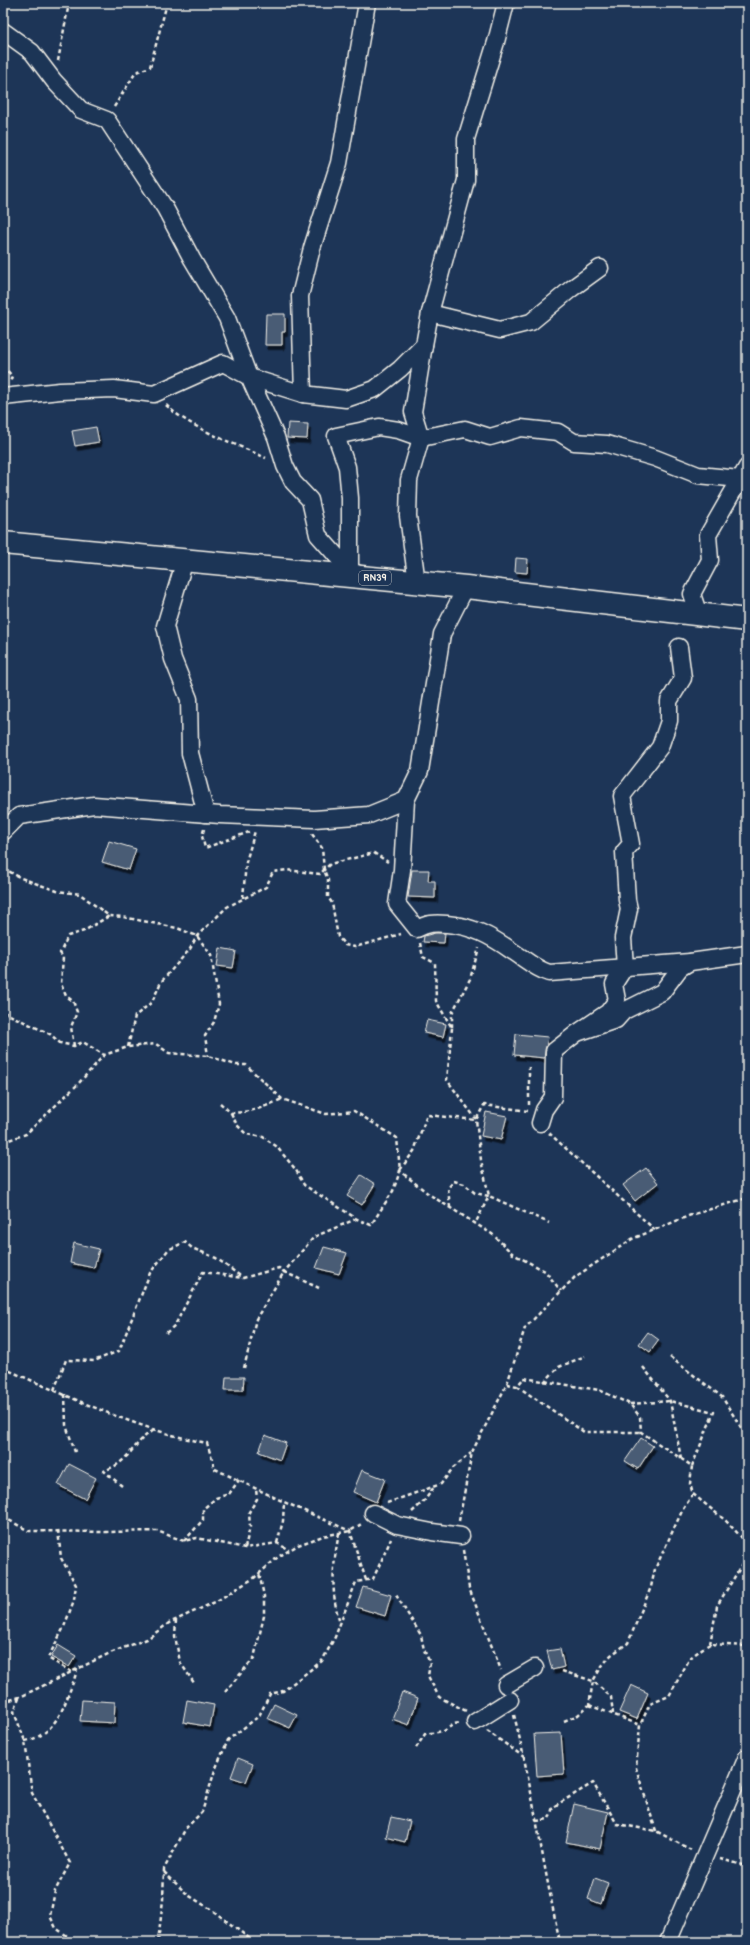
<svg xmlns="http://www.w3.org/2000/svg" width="750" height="1945" viewBox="0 0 750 1945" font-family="'Balsamiq Sans',sans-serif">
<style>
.building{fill:#485b74;stroke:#f4f1e8;filter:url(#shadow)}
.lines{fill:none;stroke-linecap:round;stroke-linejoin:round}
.minor-casing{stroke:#f4f1e8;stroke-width:19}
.trunk-casing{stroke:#f4f1e8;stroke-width:25}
.path{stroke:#f4f1e8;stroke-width:2.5;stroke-dasharray:4 3;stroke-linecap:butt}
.minor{stroke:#1d3557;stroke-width:16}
.trunk{stroke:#1d3557;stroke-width:22}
.labels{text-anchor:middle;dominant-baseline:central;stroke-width:4;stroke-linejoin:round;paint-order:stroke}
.shield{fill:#1d3557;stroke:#b4b9bc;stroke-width:1}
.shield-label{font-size:9px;font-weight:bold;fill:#f4f1e8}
</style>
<defs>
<filter id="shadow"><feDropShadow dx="2.5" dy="4.5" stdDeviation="0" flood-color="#0009"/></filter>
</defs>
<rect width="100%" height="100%" fill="#1d3557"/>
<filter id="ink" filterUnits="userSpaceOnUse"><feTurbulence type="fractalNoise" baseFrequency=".025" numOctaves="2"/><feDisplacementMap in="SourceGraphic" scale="8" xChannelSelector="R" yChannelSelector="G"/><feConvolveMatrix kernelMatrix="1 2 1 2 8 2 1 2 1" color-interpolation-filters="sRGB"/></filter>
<g filter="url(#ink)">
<g class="building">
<path d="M266,314H285V332H282V345H265Z"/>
<path d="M288,423L308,424L307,439L287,438Z"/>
<path d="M96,427L99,442L75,446L72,431Z"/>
<path d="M516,558L528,559L527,573L515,572Z"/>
<path d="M109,841L136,849L129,870L102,862Z"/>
<path d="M412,870H429L428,881H435V898L408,897Z"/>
<path d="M435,933H445L444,943L423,942L424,936Z"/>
<path d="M220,948L236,951L233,968L217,966Z"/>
<path d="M427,1020L446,1024L443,1037L424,1033Z"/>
<path d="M516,1034L548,1037L544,1058L514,1055Z"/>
<path d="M486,1112L507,1116L501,1140L481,1136Z"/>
<path d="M646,1168L658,1183L635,1201L623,1185Z"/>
<path d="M361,1175L375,1184L362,1205L347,1196Z"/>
<path d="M74,1243L99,1249L94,1268L70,1263Z"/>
<path d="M324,1247L347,1253L339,1274L316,1268Z"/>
<path d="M648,1332L659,1340L650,1352L639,1344Z"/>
<path d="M226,1377H244L243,1390H225Z"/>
<path d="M265,1435L286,1443L280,1460L259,1452Z"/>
<path d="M641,1438L653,1446L638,1469L625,1461Z"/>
<path d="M69,1464L96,1478L85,1499L58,1485Z"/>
<path d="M362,1470L385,1479L376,1502L353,1492Z"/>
<path d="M363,1587L391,1595L385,1616L356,1607Z"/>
<path d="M58,1645L76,1656L69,1667L51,1657Z"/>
<path d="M560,1649L564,1667L552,1670L547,1651Z"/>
<path d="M631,1685L648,1693L637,1719L619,1712Z"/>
<path d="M402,1692L418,1698L409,1725L392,1719Z"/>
<path d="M82,1700L115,1702L114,1723L80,1721Z"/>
<path d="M187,1700L214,1705L210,1727L183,1722Z"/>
<path d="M274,1704L297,1715L290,1728L267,1718Z"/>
<path d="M561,1733L564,1774L537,1776L534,1734Z"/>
<path d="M238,1758L253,1764L246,1782L231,1777Z"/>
<path d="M574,1804L608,1812L600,1849L566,1842Z"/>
<path d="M391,1817L410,1821L405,1842L386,1837Z"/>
<path d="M595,1878L608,1883L601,1904L588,1899Z"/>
</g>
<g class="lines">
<defs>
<g id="minor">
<path d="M3,31L32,52L54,81L81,110L107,120L165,208L192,259L227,318L249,377L276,437L285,466L293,482L310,500L318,535L350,571L362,575"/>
<path d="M430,313L466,180V139L496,42L506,3"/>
<path d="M303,394L300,296L312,248L339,163L367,3"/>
<path d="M3,397L60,391L114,389L154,394L223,363L249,377L303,394L346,399L375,389L400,369L424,345L430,313L500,330L531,322L571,289L600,268"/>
<path d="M185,560L165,626L173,659L189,699L190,753L206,814"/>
<path d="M350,571V498L347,467L336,436L379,427L398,430L421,438L465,429L490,437L521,428L558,432L574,442L607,444L655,458L698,475L740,479L747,478"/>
<path d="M417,583L408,516L409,480L421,438L413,412L424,345"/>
<path d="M466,587L442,634L420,771L406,800L402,870L397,904L417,929C427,923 435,923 447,924C472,926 491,936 512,951C525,959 534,968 549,973L690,962L747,954"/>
<path d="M699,615L692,594L710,560L708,535L747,467"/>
<path d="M3,832L19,816L94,805L220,815L314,819L369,815L406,800"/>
<path d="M577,1033L608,1012L617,1000L614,984L625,967L623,938L629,909L627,900L624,852L631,844L622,796L660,747L669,721V701L683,678L679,647"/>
<path d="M540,1123L544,1110L553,1097L554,1051L577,1033L616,1020L624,1011L662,992L680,968L690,962"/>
<path d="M373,1513L397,1525L432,1532L461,1536"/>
<path d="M506,1685L535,1668"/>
<path d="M475,1722L510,1700"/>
<path d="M668,1942L747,1757"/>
</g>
<path id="trunk" d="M3,543L466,587L747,620"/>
</defs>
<use href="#minor" class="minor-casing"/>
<use href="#trunk" class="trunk-casing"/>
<g class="path">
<path d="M58,61L69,3"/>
<path d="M114,107L136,72L150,67L167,3"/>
<path d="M3,366L12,376L10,382"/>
<path d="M166,405C191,429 234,443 266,458"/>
<path d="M204,829L202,836L205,848L249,832"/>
<path d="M312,834L322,848L324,870L328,880V897L332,903L338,937L345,945L355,947L401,934"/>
<path d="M3,868L21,878L57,891L80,894L109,916L123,917L177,928L197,936L211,955L219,1004L214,1022L205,1036L208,1056"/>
<path d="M243,898L246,862L255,831"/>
<path d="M420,943L423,957L435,963L436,1001L452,1028V1013L470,979L479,948"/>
<path d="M3,1012L50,1034L60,1043L74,1046L83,1042L104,1055L128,1047L156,1044L169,1053L208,1056L236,1065H246L282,1099L326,1114L354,1111L397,1138L400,1171"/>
<path d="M452,1028L447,1080L476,1119"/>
<path d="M74,1046L71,1027L77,1012L73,1001L66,996L61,984L63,957L60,953L68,936L84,931L109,916"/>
<path d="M128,1047L135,1016L152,1002L161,982L190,949L197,936L227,907L266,887L273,872L287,870L320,874L330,864L374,853L388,862"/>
<path d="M220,1103L231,1113C253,1112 262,1108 282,1099"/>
<path d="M529,1105V1067"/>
<path d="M528,1111L484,1105L476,1120L481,1160L489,1196L549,1223"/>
<path d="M231,1113L237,1125L246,1134L263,1137L276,1146L296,1170L304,1185L357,1219L371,1225L393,1191L400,1171L430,1195L492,1234L513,1254L545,1271L561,1291"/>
<path d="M549,1133L655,1230"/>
<path d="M3,1142L26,1134L78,1084L104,1055"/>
<path d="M400,1170L414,1151L427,1115L476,1120"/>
<path d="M450,1207L448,1188L454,1181L464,1184L475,1193L489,1196L475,1224"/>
<path d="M166,1333L175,1325L203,1272L243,1278L279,1268L284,1272L314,1237L356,1219"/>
<path d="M670,1357L722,1397L747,1437"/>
<path d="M643,1367L670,1401L681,1458"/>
<path d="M3,1368C66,1395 140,1431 207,1443L215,1469L284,1502L350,1531L366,1580"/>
<path d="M244,1368L256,1319L284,1272L319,1288"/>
<path d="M544,1382L559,1367L585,1356"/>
<path d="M507,1384L517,1386L524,1378L599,1390L630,1404L640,1417L641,1432L692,1466L690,1484L693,1494L726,1521L747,1543"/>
<path d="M517,1386L584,1432H641"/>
<path d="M54,1390L66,1360L94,1361L119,1351L150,1273L168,1250L185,1242L192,1248L216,1258L243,1278"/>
<path d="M65,1394L66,1425L75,1452"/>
<path d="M630,1404L670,1401L714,1412L692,1466"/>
<path d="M122,1486L104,1471C108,1469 114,1467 118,1464C132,1454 139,1437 155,1430"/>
<path d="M387,1503L441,1484L453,1468L471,1453"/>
<path d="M412,1512L425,1500L434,1487"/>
<path d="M3,1517L29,1531L107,1532L157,1531L184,1541L197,1538L245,1548L277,1543L289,1550"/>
<path d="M459,1521L472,1452L507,1384L525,1328L575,1277L632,1239L691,1215L747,1198"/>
<path d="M58,1530L61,1558L76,1585L74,1600L64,1627L48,1658L72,1672"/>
<path d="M339,1533C333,1564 330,1592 340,1623"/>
<path d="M184,1541L203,1520V1509L216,1498L229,1494L239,1480"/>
<path d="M277,1543L283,1521L284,1502"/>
<path d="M245,1548L250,1527L249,1512L257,1499L256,1489"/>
<path d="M463,1550L469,1588L501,1670"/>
<path d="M396,1595L421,1635L424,1650L430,1663L428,1676L439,1697L466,1711"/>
<path d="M176,1620L175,1636L180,1662L194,1683"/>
<path d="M710,1644L717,1606L743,1563L747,1559"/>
<path d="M562,1671L593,1681L611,1697L613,1714"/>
<path d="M225,1692L254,1658L264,1616V1596L259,1573"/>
<path d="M19,1697L14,1712L25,1741L32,1793L70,1863L55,1891L50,1916L56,1928L67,1936L68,1942"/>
<path d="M3,1702L20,1697L110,1653L147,1639L169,1623L215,1602L254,1578L278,1557L298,1545L323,1536L350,1531L363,1523"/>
<path d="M589,1705L640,1725"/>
<path d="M514,1715C533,1790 543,1867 560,1942"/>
<path d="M564,1721L578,1715L589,1705L593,1681L602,1666L611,1655L628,1643L651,1587L655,1569L683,1509L693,1494"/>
<path d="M487,1731L524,1757"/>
<path d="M25,1741C49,1737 60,1717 68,1696C71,1687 75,1679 77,1669"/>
<path d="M416,1748L425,1734L444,1731L454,1724L460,1723"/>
<path d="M536,1821L549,1819L553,1807L593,1783L617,1824L656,1831L691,1850"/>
<path d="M656,1831L636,1768L640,1725L650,1704L669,1696L690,1658L703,1648L710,1644L747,1646"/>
<path d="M720,1859L747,1866"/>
<path d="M164,1872L188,1895L212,1910L254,1942"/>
<path d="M158,1942L163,1900L164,1869L186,1828L202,1812L215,1770L228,1740L259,1716L270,1694L283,1691L322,1661L335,1637L356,1582L373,1579L391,1539"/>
</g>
<use href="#minor" class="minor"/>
<use href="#trunk" class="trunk"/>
</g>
</g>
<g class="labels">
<rect class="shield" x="359" y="571" width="32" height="14" rx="3"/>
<g class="shield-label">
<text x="375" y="578">RN39</text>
</g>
</g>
<rect width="750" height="1945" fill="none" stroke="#1d3557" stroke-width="16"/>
<rect x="8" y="8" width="734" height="1929" fill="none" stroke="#f4f1e8" stroke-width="1.5" filter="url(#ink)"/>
</svg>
